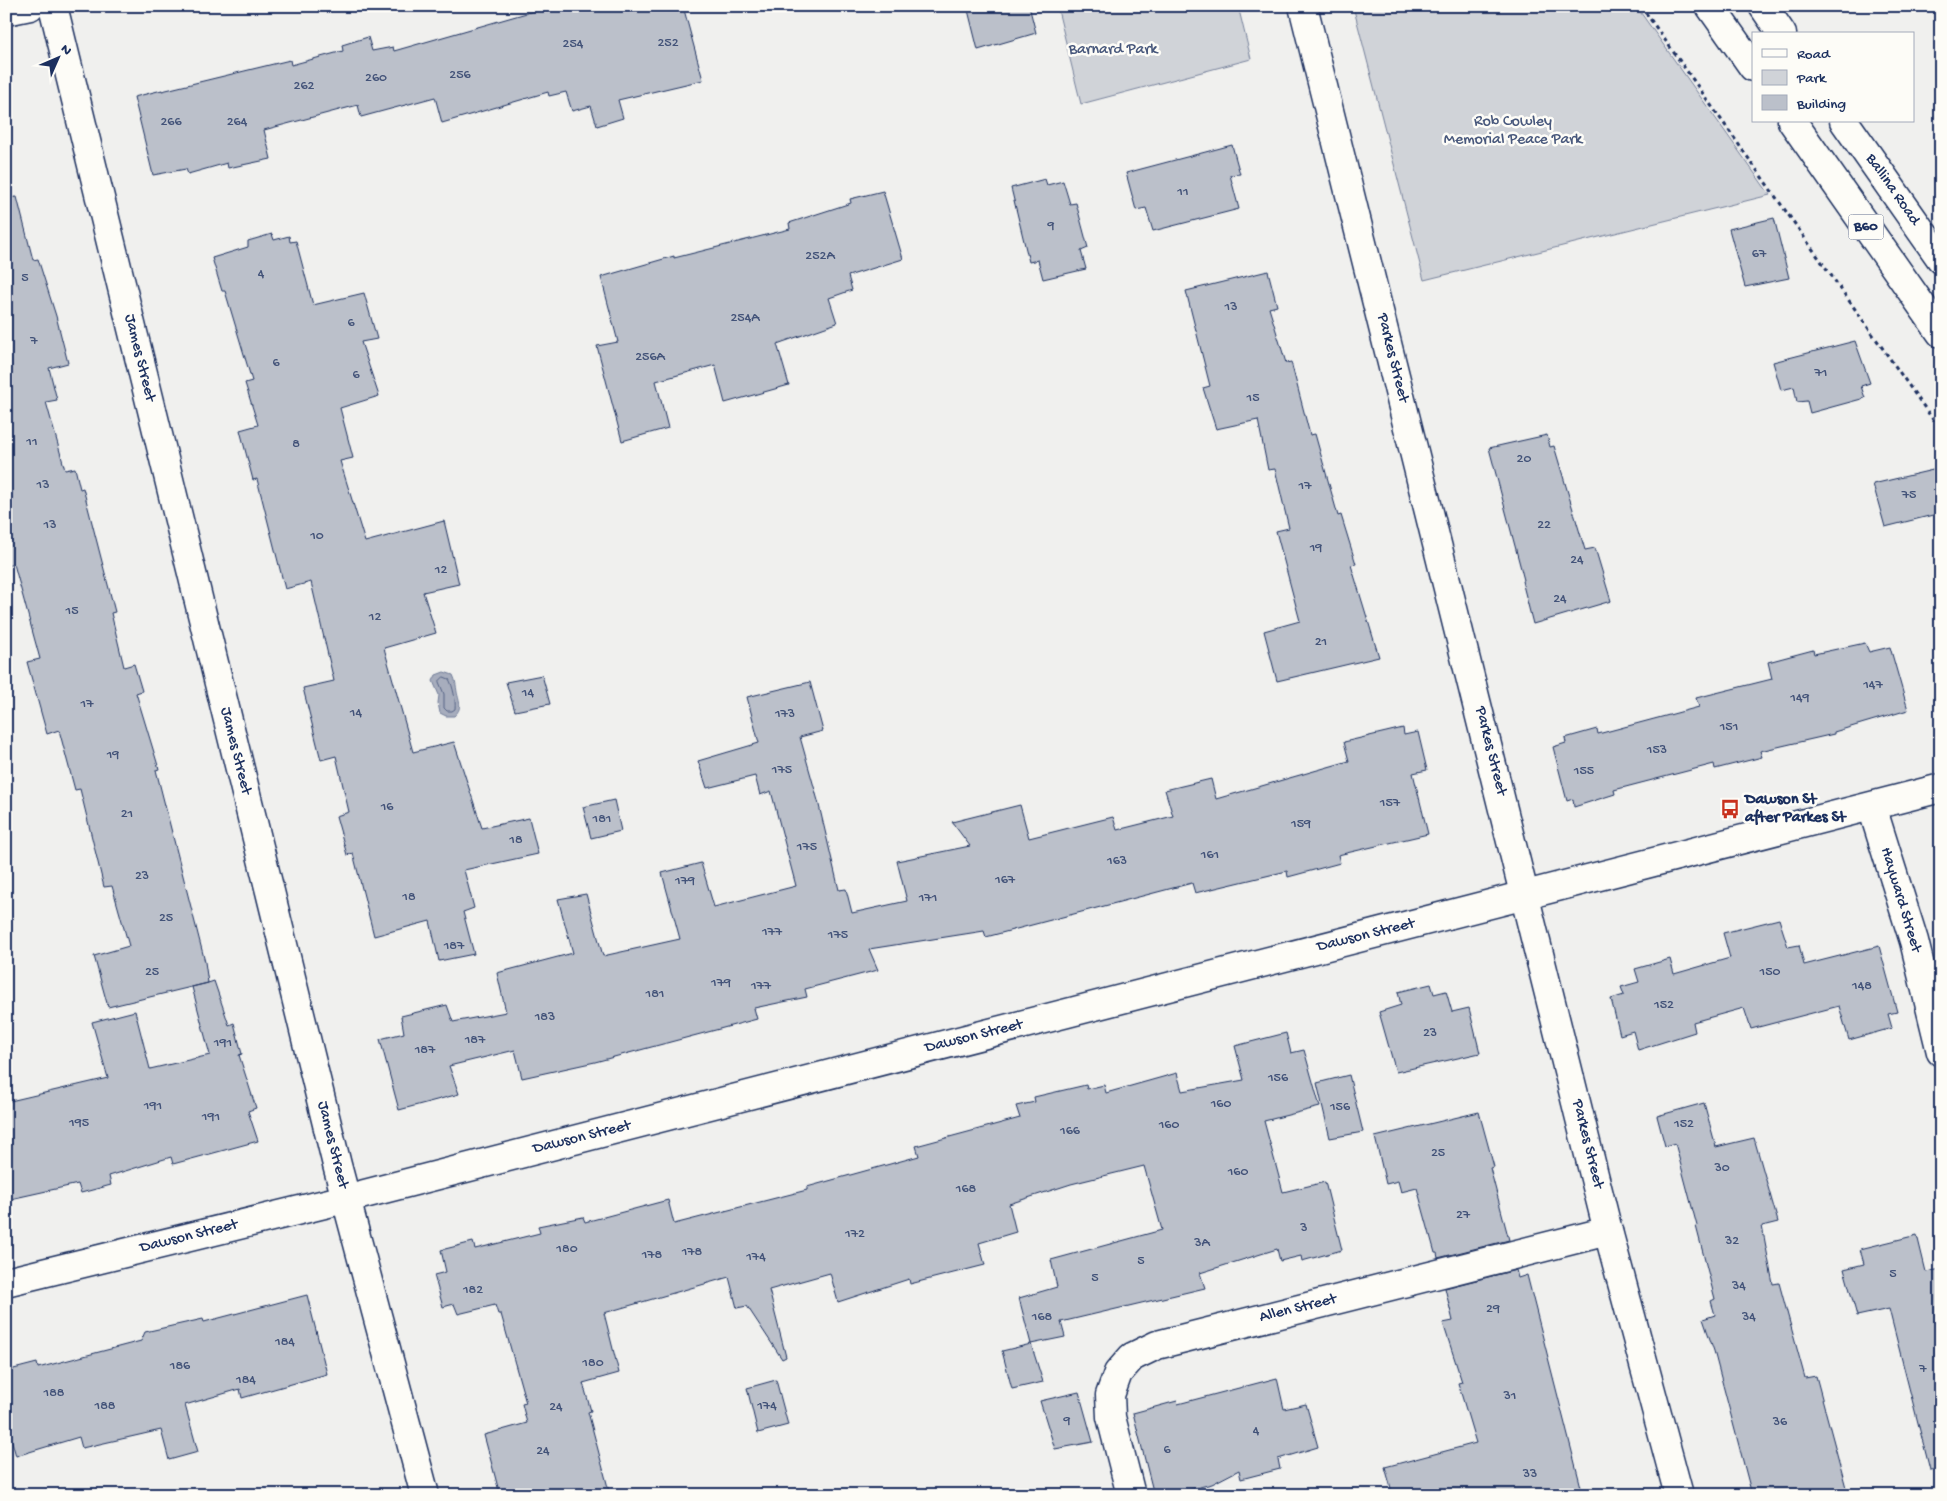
<svg xmlns="http://www.w3.org/2000/svg" width="1947" height="1501" viewBox="0 0 1947 1501" font-family="'Gochi Hand',sans-serif">
<style>
.green{fill:#d0d3d8;stroke:#76819b}
.water{fill:#a7adbd;stroke:#6f7b97}
.lines{fill:none;stroke-linecap:round;stroke-linejoin:round}
.shore{stroke:#536184;stroke-width:1}
.building{fill:#bbc0ca;stroke:#1b2f5e}
.minor-casing{stroke:#1b2f5e;stroke-width:31}
.primary-casing{stroke:#1b2f5e;stroke-width:31}
.path{stroke:#1b2f5e;stroke-width:3;stroke-dasharray:4 4;stroke-linecap:butt}
.minor{stroke:#fdfcf7;stroke-width:28}
.primary{stroke:#fdfcf7;stroke-width:28}
.labels{text-anchor:middle;dominant-baseline:central;stroke-width:5;stroke-linejoin:round;paint-order:stroke}
.number-label{font-size:14px;fill:#435379}
.shield{fill:#fdfcf7;stroke:#5f6c8c;stroke-width:1}
.shield-label{font-size:15px;font-weight:bold;fill:#1b2f5e}
.park-label{font-size:16px;fill:#48587c;stroke:#fdfcf7}
.street-label{font-size:16px;fill:#1b2f5e;stroke:#fdfcf7}
.poi-label{font-size:16px;font-weight:bold;fill:#1b2f5e;stroke:#fdfcf7;text-anchor:start}
</style>
<rect width="100%" height="100%" fill="#f0f0ee"/>
<filter id="ink" filterUnits="userSpaceOnUse"><feTurbulence type="fractalNoise" baseFrequency=".02" numOctaves="2"/><feDisplacementMap in="SourceGraphic" scale="10" xChannelSelector="R" yChannelSelector="G"/><feConvolveMatrix kernelMatrix="1 2 1 2 8 2 1 2 1" color-interpolation-filters="sRGB"/></filter>
<g filter="url(#ink)">
<g class="green">
<path d="M1057,6H1238L1251,59L1081,104Z"/>
<path d="M1353,6H1636L1770,195L1424,280Z"/>
</g>
<path class="water" d="M444,672L453,675C456,681 456,686 457,692C459,702 463,708 454,716H446L440,713L438,703L439,695L433,681L436,675Z"/>
<g class="lines">
<path class="shore" d="M444,677L449,679C453,686 456,700 455,709L452,711H447L444,708V694L439,682Z"/>
</g>
<g class="building">
<path d="M551,6H683L703,80L618,100L623,118L597,126L591,106L572,111L566,92L549,96L548,92L442,123L435,97L361,117L358,105L264,130L271,159L228,168L227,163L188,174L186,169L153,175L134,97L162,90V91L290,60L291,65L343,51L342,45L368,37L372,51L393,47L394,51Z"/>
<path d="M967,6H1029L1036,33L978,50Z"/>
<path d="M1232,145L1240,174L1230,175L1239,209L1153,231L1146,208L1136,210L1126,173Z"/>
<path d="M1045,179L1047,185L1063,181L1070,204L1076,203L1088,248L1081,251L1086,269L1043,279L1038,260L1029,262L1011,188Z"/>
<path d="M883,191L903,259L848,276L852,290L829,298L837,323L777,344L789,385L725,403L715,365L656,381L668,428L622,441L597,346L618,342L601,277L674,256V258L790,229L789,223L851,203L850,199Z"/>
<path d="M17,197L33,260L38,259L56,316L68,363L49,368L57,400L46,402L65,470L75,468L80,489L83,488L115,612L111,613L124,667L134,664L142,691L136,693L159,769L156,770L205,962L208,983L214,981L229,1025L234,1023L242,1054L239,1055L256,1108L248,1111L258,1141L173,1164L171,1157L109,1176L111,1185L81,1193L78,1184L6,1200V1102L108,1078L92,1022L135,1011L150,1069L210,1055L192,987L208,983L108,1007L94,956L129,946L112,886L104,887L80,789L75,790L59,730L47,734L27,662L40,659L14,564L6,566V198Z"/>
<path d="M1774,218L1789,278L1745,287L1729,229Z"/>
<path d="M272,234L274,240L289,236L290,242L296,241L313,305L364,293L377,339L361,342L379,396L340,408L353,458L340,461L365,542L444,521L459,584L423,592L436,633L384,648L413,752L454,742L482,828L529,818L538,854L464,870L474,908L463,912L474,954L439,961L430,921L374,936L353,853L347,855L336,816L349,812L336,756L321,760L303,688L334,681L311,582L285,589L257,479L253,480L240,430L258,425L245,383L252,381L225,291H222L212,258L248,247V241Z"/>
<path d="M1268,271L1277,306L1269,308L1286,363L1291,362L1310,435L1315,434L1338,516L1341,515L1356,564L1351,565L1379,657L1277,681L1264,631L1300,621L1276,531L1289,528L1275,469L1268,470L1258,420L1216,429L1203,388L1210,386L1186,291Z"/>
<path d="M1855,341L1870,383L1861,386L1865,398L1810,413L1807,401L1797,402L1794,387L1781,390L1773,362Z"/>
<path d="M1547,435L1550,447L1554,446L1585,550L1595,548L1611,601L1533,624L1522,581L1524,580L1489,448Z"/>
<path d="M1937,469L1941,485V513L1885,527L1873,484Z"/>
<path d="M1865,643L1869,652L1890,647L1908,710L1834,732V734L1760,751L1762,757L1715,769L1714,764L1614,790L1615,794L1574,807L1573,799L1567,801L1553,747L1566,743L1565,738L1597,729L1598,734L1699,707L1696,698L1772,679L1768,662L1813,650L1814,654Z"/>
<path d="M542,675L550,704L515,711L506,682Z"/>
<path d="M810,682L823,731L800,737L818,801L839,890L846,889L852,913L907,901L897,861L970,846L952,822L1020,805L1029,838L1113,817L1117,830L1173,816L1165,790L1211,779L1216,799L1349,761L1344,742L1403,728L1404,735L1418,732L1427,770L1413,773L1428,834L1338,855L1340,863L1288,877L1287,871L1195,893L1192,883L986,937L984,931L869,949L878,970L805,989L807,997L754,1008L757,1019L595,1062L522,1078L515,1050L449,1066L459,1094L399,1110L380,1039L404,1033L401,1016L447,1005L453,1022L506,1012L497,973L573,953L558,899L586,894L603,956L680,939L662,873L701,863L714,907L796,886L771,791L760,795L755,776L707,788L698,761L759,743L747,697Z"/>
<path d="M614,800L621,831L591,838L583,807Z"/>
<path d="M1779,919L1788,947L1799,945L1804,965L1879,946L1897,1012L1888,1014L1892,1028L1849,1040L1839,1006L1751,1029L1744,1008L1693,1022L1695,1032L1638,1050L1633,1031L1620,1035L1611,999L1624,995L1621,987L1639,982L1635,969L1670,959L1674,974L1730,958L1723,933Z"/>
<path d="M1431,984L1434,994L1446,991L1452,1012L1469,1008L1480,1053L1396,1072L1379,1012L1401,1005L1398,992Z"/>
<path d="M1286,1033L1291,1053L1304,1050L1320,1107L1264,1121L1283,1192L1325,1182L1342,1250L1302,1261L1301,1256L1280,1261L1277,1249L1200,1273L1205,1288L1061,1322L1065,1337L1031,1344L1019,1298L1057,1287L1051,1260L1162,1230L1144,1166L1071,1184L1009,1204L1016,1232L979,1243L985,1265L910,1284L909,1279L838,1302L830,1273L769,1290L786,1357L782,1359L747,1306L737,1308L729,1277L604,1313L619,1373L583,1383L591,1411L588,1412L610,1495H500L484,1435L527,1423L522,1404L526,1403L501,1314H498L495,1305L458,1314L454,1304L443,1307L434,1275L446,1272L441,1250L473,1242L475,1249L540,1233L538,1226L583,1217L585,1222L668,1200L674,1224L807,1190V1187L919,1156L916,1146L1020,1118L1016,1106L1035,1102L1034,1097L1086,1085L1087,1089L1104,1085L1106,1093L1177,1073L1182,1091L1244,1080L1235,1046Z"/>
<path d="M1349,1075L1363,1132L1330,1138L1317,1083Z"/>
<path d="M1704,1103L1716,1147L1754,1138L1778,1222L1762,1226L1773,1284L1779,1283L1805,1378L1816,1376L1848,1495H1752L1714,1351L1703,1319L1715,1315L1711,1301L1715,1299L1696,1226H1697L1675,1143L1665,1146L1657,1116Z"/>
<path d="M1479,1112L1494,1167L1490,1168L1509,1240L1438,1258L1437,1253H1435L1417,1188L1401,1192L1398,1181L1386,1184L1375,1137Z"/>
<path d="M1917,1235L1926,1272L1941,1269V1469L1930,1470L1889,1309L1857,1316L1844,1269L1864,1264L1860,1249Z"/>
<path d="M1516,1270L1518,1278L1527,1275L1583,1495H1393L1385,1467L1476,1443L1458,1383L1462,1382L1443,1323L1453,1321L1445,1288Z"/>
<path d="M307,1295L327,1374L242,1398L240,1389L185,1405L198,1452L169,1460L161,1430L82,1448L79,1437L16,1456L6,1421V1371L37,1363L38,1368L141,1341L145,1332L203,1319L204,1322Z"/>
<path d="M1031,1344L1043,1382L1012,1389L1002,1351Z"/>
<path d="M1277,1378L1284,1409L1306,1404L1318,1447L1278,1459L1280,1469L1241,1479L1239,1470L1212,1484L1167,1495H1154L1133,1413L1177,1401L1178,1404Z"/>
<path d="M776,1380L788,1425L758,1433L747,1388Z"/>
<path d="M1079,1392L1093,1442L1055,1449L1040,1401Z"/>
</g>
<g class="lines">
<defs>
<g id="minor">
<path d="M53,6L337,1165L425,1495"/>
<path d="M1303,6L1608,1231L1679,1495"/>
<path d="M6,11L30,6"/>
<path d="M1872,807L1914,941L1941,1052"/>
<path d="M6,1282L345,1199L1941,788"/>
<path d="M1131,1495L1111,1417L1110,1395L1118,1373L1132,1357L1157,1345L1608,1231"/>
</g>
<g id="primary">
<path d="M1710,6L1753,67"/>
<path d="M1763,6L1782,34"/>
<path d="M1792,121L1941,333"/>
<path d="M1844,121L1941,259"/>
</g>
</defs>
<use href="#minor" class="minor-casing"/>
<use href="#primary" class="primary-casing"/>
<path class="path" d="M1641,6L1941,431"/>
<use href="#minor" class="minor"/>
<use href="#primary" class="primary"/>
</g>
</g>
<defs>
<symbol id="bus-bare" viewBox="-9 -9 18 18"><path d="M-5-6H5V4H4V6H2V4H-2V6H-4V4H-5ZM-3.5-4V0h7V-4ZM-3.5 1.2v1.5H-2V1.2ZM2 1.2v1.5H3.5V1.2Z" fill="#c8321e" stroke="#fdfcf7" stroke-width="2.5" paint-order="stroke"/></symbol>
</defs>
<g fill-rule="evenodd">
<use href="#bus-bare" x="1716" y="795" width="28" height="28"/>
</g>
<g class="labels">
<g class="number-label">
<text x="668" y="43">252</text>
<text x="573" y="44">254</text>
<text x="460" y="75">256</text>
<text x="376" y="78">260</text>
<text x="304" y="86">262</text>
<text x="171" y="122">266</text>
<text x="237" y="122">264</text>
<text x="1183" y="192">11</text>
<text x="1051" y="226">9</text>
<text x="1759" y="254">67</text>
<text x="820" y="256">252A</text>
<text x="261" y="274">4</text>
<text x="25" y="278">5</text>
<text x="1231" y="307">13</text>
<text x="745" y="318">254A</text>
<text x="351" y="323">6</text>
<text x="34" y="341">7</text>
<text x="650" y="357">256A</text>
<text x="276" y="363">6</text>
<text x="1821" y="373">71</text>
<text x="356" y="375">6</text>
<text x="1253" y="398">15</text>
<text x="32" y="442">11</text>
<text x="296" y="444">8</text>
<text x="1524" y="459">20</text>
<text x="43" y="485">13</text>
<text x="1305" y="486">17</text>
<text x="1909" y="495">75</text>
<text x="50" y="525">13</text>
<text x="1544" y="525">22</text>
<text x="317" y="536">10</text>
<text x="1316" y="548">19</text>
<text x="1577" y="560">24</text>
<text x="441" y="570">12</text>
<text x="1560" y="599">24</text>
<text x="72" y="611">15</text>
<text x="375" y="617">12</text>
<text x="1321" y="642">21</text>
<text x="1873" y="685">147</text>
<text x="528" y="693">14</text>
<text x="1800" y="698">149</text>
<text x="87" y="704">17</text>
<text x="356" y="713">14</text>
<text x="785" y="714">173</text>
<text x="1729" y="727">151</text>
<text x="1657" y="750">153</text>
<text x="113" y="755">19</text>
<text x="782" y="770">175</text>
<text x="1584" y="771">155</text>
<text x="1390" y="803">157</text>
<text x="387" y="807">16</text>
<text x="127" y="814">21</text>
<text x="602" y="819">181</text>
<text x="1301" y="824">159</text>
<text x="516" y="840">18</text>
<text x="807" y="847">175</text>
<text x="1210" y="855">161</text>
<text x="1117" y="861">163</text>
<text x="142" y="876">23</text>
<text x="1005" y="880">167</text>
<text x="685" y="881">179</text>
<text x="409" y="897">18</text>
<text x="928" y="898">171</text>
<text x="166" y="918">25</text>
<text x="772" y="932">177</text>
<text x="838" y="935">175</text>
<text x="454" y="946">187</text>
<text x="152" y="972">25</text>
<text x="1770" y="972">150</text>
<text x="721" y="983">179</text>
<text x="761" y="986">177</text>
<text x="1862" y="986">148</text>
<text x="655" y="994">181</text>
<text x="1664" y="1005">152</text>
<text x="545" y="1017">183</text>
<text x="1430" y="1033">23</text>
<text x="475" y="1040">187</text>
<text x="223" y="1043">191</text>
<text x="425" y="1050">187</text>
<text x="1278" y="1078">156</text>
<text x="1221" y="1104">160</text>
<text x="153" y="1106">191</text>
<text x="1340" y="1107">156</text>
<text x="211" y="1117">191</text>
<text x="79" y="1123">195</text>
<text x="1684" y="1124">152</text>
<text x="1169" y="1125">160</text>
<text x="1070" y="1131">166</text>
<text x="1438" y="1153">25</text>
<text x="1722" y="1168">30</text>
<text x="1238" y="1172">160</text>
<text x="966" y="1189">168</text>
<text x="1463" y="1215">27</text>
<text x="1304" y="1228">3</text>
<text x="855" y="1234">172</text>
<text x="1732" y="1241">32</text>
<text x="1202" y="1243">3A</text>
<text x="567" y="1249">180</text>
<text x="692" y="1252">178</text>
<text x="652" y="1255">178</text>
<text x="756" y="1257">174</text>
<text x="1141" y="1261">5</text>
<text x="1893" y="1274">5</text>
<text x="1095" y="1278">5</text>
<text x="1739" y="1286">34</text>
<text x="473" y="1290">182</text>
<text x="1493" y="1309">29</text>
<text x="1042" y="1317">168</text>
<text x="1749" y="1317">34</text>
<text x="285" y="1342">184</text>
<text x="593" y="1363">180</text>
<text x="180" y="1366">186</text>
<text x="1923" y="1369">7</text>
<text x="246" y="1380">184</text>
<text x="54" y="1393">188</text>
<text x="1510" y="1396">31</text>
<text x="105" y="1406">188</text>
<text x="767" y="1406">174</text>
<text x="556" y="1407">24</text>
<text x="1067" y="1421">9</text>
<text x="1780" y="1422">36</text>
<text x="1256" y="1431">4</text>
<text x="1167" y="1450">6</text>
<text x="543" y="1451">24</text>
<text x="1530" y="1474">33</text>
</g>
<rect class="shield" x="1848.5" y="214.5" width="35" height="25" rx="4"/>
<g class="shield-label">
<text x="1866" y="227">B60</text>
</g>
<g class="park-label">
<text x="1113" y="50">Barnard Park</text>
<text x="1513" y="122">Rob Cowley<tspan x="1513" dy="18">Memorial Peace Park</tspan></text>
</g>
<g class="street-label">
<text transform="translate(1892 190) rotate(55)">Ballina Road</text>
<text transform="translate(139 358) rotate(76)">James Street</text>
<text transform="translate(1392 358) rotate(76)">Parkes Street</text>
<text transform="translate(235 751) rotate(76)">James Street</text>
<text transform="translate(1490 751) rotate(76)">Parkes Street</text>
<text transform="translate(1900 900) rotate(73)">Hayward Street</text>
<text transform="translate(1366 936) rotate(-14)">Dawson Street</text>
<text transform="translate(974 1037) rotate(-14)">Dawson Street</text>
<text transform="translate(582 1138) rotate(-14)">Dawson Street</text>
<text transform="translate(1587 1144) rotate(76)">Parkes Street</text>
<text transform="translate(332 1145) rotate(76)">James Street</text>
<text transform="translate(189 1237) rotate(-14)">Dawson Street</text>
<text transform="translate(1298 1309) rotate(-14)">Allen Street</text>
</g>
<g class="poi-label">
<text x="1745" y="800">Dawson St<tspan x="1745" dy="18">after Parkes St</tspan></text>
</g>
</g>
<rect width="1947" height="1501" fill="none" stroke="#fdfcf7" stroke-width="25"/>
<rect x="12" y="12" width="1922" height="1476" fill="none" stroke="#1b2f5e" stroke-width="2" filter="url(#ink)"/>
<rect x="1752" y="32" width="162" height="90" fill="#fdfcf7" stroke="#a3aaba"/>
<rect x="1762" y="49" width="25" height="8" fill="#fdfcf7" stroke="#a3aaba"/>
<text x="1797" y="58" font-size="15" fill="#1b2f5e">Road</text>
<rect x="1762" y="70" width="25" height="15" fill="#d0d3d8" stroke="#a3aaba"/>
<text x="1797" y="82" font-size="15" fill="#1b2f5e">Park</text>
<rect x="1762" y="95" width="25" height="15" fill="#bbc0ca" stroke="#a3aaba"/>
<text x="1797" y="108" font-size="15" fill="#1b2f5e">Building</text>
<g transform="translate(58 58) rotate(45)" stroke="#fdfcf7" stroke-width="4" paint-order="stroke">
<path d="M0-4L9 19L0 12L-9 19Z" fill="#1b2f5e"/>
<text y="-8" font-size="14" font-weight="bold" text-anchor="middle" fill="#1b2f5e">N</text>
</g>
</svg>
